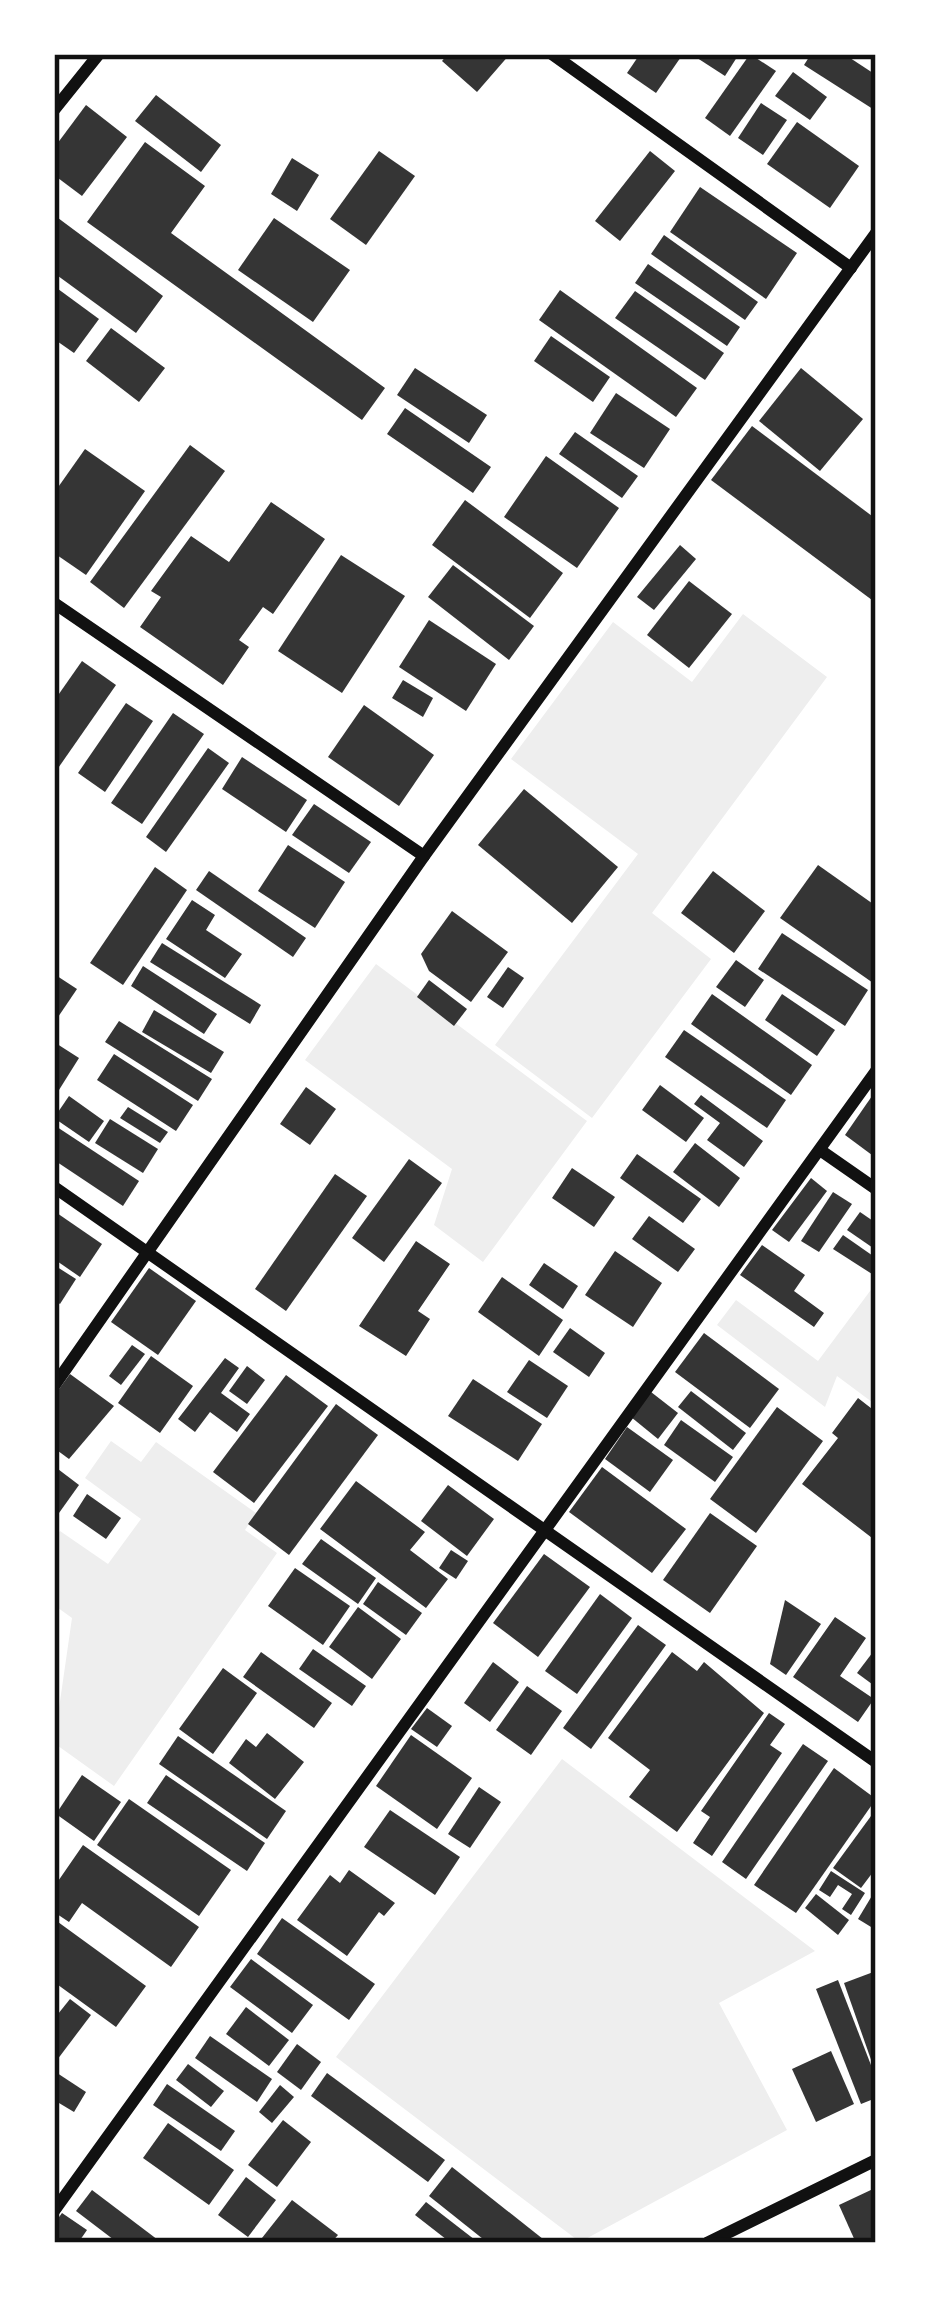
<svg xmlns="http://www.w3.org/2000/svg" width="930" height="2297" viewBox="0 0 930 2297" font-family="Ubuntu,sans-serif">
<style>
.green{fill:#eee}
.building{fill:#353535}
.lines{fill:none;stroke-linecap:round;stroke-linejoin:round}
.minor{stroke:#111;stroke-width:12}
.neatline{fill:none;stroke:#111;stroke-width:4.5}
</style>
<rect width="100%" height="100%" fill="#fff"/>
<g class="green">
<path d="M743,614L827,677L652,913L711,959L592,1118L495,1045L638,854L511,759L613,622L692,682Z"/>
<path d="M376,964L587,1121L483,1262L434,1225L452,1169L305,1060Z"/>
<path d="M876,1283V1405L837,1376L825,1407L717,1325L736,1300L818,1361Z"/>
<path d="M111,1441L141,1462L156,1442L256,1513L245,1530L277,1553L114,1786L54,1743L72,1618L54,1605V1539L60,1531L108,1564L141,1519L85,1478Z"/>
<path d="M562,1759L815,1951L719,2003L787,2130L580,2242L336,2057Z"/>
</g>
<g class="building">
<path d="M448,54H510L477,92L442,61Z"/>
<path d="M640,54H683L656,93L627,73Z"/>
<path d="M691,54H739L725,76Z"/>
<path d="M750,54L776,71L730,136L705,118Z"/>
<path d="M811,54H844L876,75V111L804,65Z"/>
<path d="M793,72L827,97L810,120L775,96Z"/>
<path d="M156,95L221,145L201,172L135,121Z"/>
<path d="M761,103L787,120L763,155L738,138Z"/>
<path d="M86,105L127,137L82,196L54,175V148Z"/>
<path d="M797,122L859,166L830,208L767,164Z"/>
<path d="M145,142L205,186L171,233L385,388L362,420L87,222Z"/>
<path d="M379,151L415,176L366,245L330,219Z"/>
<path d="M650,151L675,171L620,241L595,221Z"/>
<path d="M292,158L319,175L297,211L271,194Z"/>
<path d="M700,187L797,253L766,299L670,232Z"/>
<path d="M54,215L163,296L136,333L54,273Z"/>
<path d="M274,218L350,270L313,322L238,270Z"/>
<path d="M664,235L758,302L745,320L651,254Z"/>
<path d="M648,264L740,327L727,346L635,283Z"/>
<path d="M54,286L99,319L74,353L54,339Z"/>
<path d="M560,290L697,388L676,417L539,320Z"/>
<path d="M635,291L724,353L705,380L615,318Z"/>
<path d="M111,328L165,368L139,402L86,361Z"/>
<path d="M551,336L610,377L593,402L534,361Z"/>
<path d="M415,368L487,415L469,443L397,395Z"/>
<path d="M801,368L863,419L820,471L759,421Z"/>
<path d="M616,393L670,429L644,468L590,433Z"/>
<path d="M405,408L491,467L473,493L387,434Z"/>
<path d="M752,426L876,519V603L711,480Z"/>
<path d="M575,432L638,476L622,498L559,454Z"/>
<path d="M190,445L225,471L124,608L90,582Z"/>
<path d="M85,449L145,491L86,575L54,553V493Z"/>
<path d="M546,456L619,508L577,568L504,517Z"/>
<path d="M465,500L563,573L530,618L432,545Z"/>
<path d="M271,502L325,539L273,614L263,607L239,640L249,647L223,685L140,627L161,597L151,591L191,536L229,562Z"/>
<path d="M680,545L696,559L654,610L637,597Z"/>
<path d="M341,555L405,596L342,693L278,651Z"/>
<path d="M453,565L534,626L509,660L428,597Z"/>
<path d="M689,581L732,614L689,668L647,635Z"/>
<path d="M429,620L496,664L466,711L399,667Z"/>
<path d="M82,661L116,685L54,774V701Z"/>
<path d="M403,680L433,698L423,717L392,698Z"/>
<path d="M126,703L153,721L105,792L78,773Z"/>
<path d="M364,705L434,755L399,806L328,757Z"/>
<path d="M173,713L204,734L142,824L111,803Z"/>
<path d="M208,748L229,763L166,852L146,837Z"/>
<path d="M242,757L307,800L286,832L222,789Z"/>
<path d="M524,789L618,867L572,923L478,845Z"/>
<path d="M314,804L371,842L349,873L292,835Z"/>
<path d="M288,845L345,882L315,928L258,891Z"/>
<path d="M818,865L876,906V985L780,918Z"/>
<path d="M155,867L187,890L123,985L90,963Z"/>
<path d="M209,871L306,938L293,957L196,890Z"/>
<path d="M713,871L765,911L734,953L681,913Z"/>
<path d="M192,900L215,915L206,930L242,954L225,978L166,939Z"/>
<path d="M452,911L508,952L471,1002L429,971L421,954Z"/>
<path d="M782,933L868,990L845,1026L758,969Z"/>
<path d="M162,943L261,1005L250,1024L150,962Z"/>
<path d="M736,960L764,980L745,1007L716,987Z"/>
<path d="M143,966L217,1014L204,1034L131,986Z"/>
<path d="M508,967L524,978L503,1008L487,997Z"/>
<path d="M54,974L77,989L54,1023Z"/>
<path d="M429,980L467,1009L454,1026L417,997Z"/>
<path d="M712,994L812,1065L791,1095L691,1024Z"/>
<path d="M782,994L835,1030L817,1056L765,1020Z"/>
<path d="M154,1010L224,1052L211,1073L142,1032Z"/>
<path d="M119,1021L212,1079L198,1101L105,1042Z"/>
<path d="M684,1030L786,1100L767,1128L665,1057Z"/>
<path d="M54,1042L79,1058L54,1098Z"/>
<path d="M114,1054L193,1105L176,1131L97,1080Z"/>
<path d="M660,1085L704,1118L686,1142L642,1110Z"/>
<path d="M306,1087L336,1109L310,1145L280,1124Z"/>
<path d="M701,1095L763,1141L744,1167L707,1140L720,1123L694,1104Z"/>
<path d="M69,1096L104,1121L89,1142L54,1118Z"/>
<path d="M872,1096L876,1099V1158L845,1135Z"/>
<path d="M128,1107L168,1132L160,1143L120,1118Z"/>
<path d="M110,1119L158,1149L143,1173L95,1143Z"/>
<path d="M54,1125L139,1181L123,1206L54,1160Z"/>
<path d="M695,1143L740,1178L719,1207L673,1172Z"/>
<path d="M637,1154L701,1199L683,1223L620,1178Z"/>
<path d="M409,1159L442,1183L384,1262L352,1238Z"/>
<path d="M572,1168L615,1197L594,1227L552,1198Z"/>
<path d="M335,1174L367,1196L286,1311L255,1289Z"/>
<path d="M811,1178L827,1191L789,1242L772,1230Z"/>
<path d="M833,1192L852,1204L819,1252L801,1241Z"/>
<path d="M54,1211L102,1244L80,1277L54,1259Z"/>
<path d="M860,1212L876,1223V1250L847,1230Z"/>
<path d="M649,1216L695,1249L678,1272L632,1239Z"/>
<path d="M843,1235L876,1258L872,1274L833,1249Z"/>
<path d="M416,1241L450,1264L418,1311L430,1319L406,1356L359,1326Z"/>
<path d="M762,1245L805,1275L794,1291L824,1313L814,1327L740,1275Z"/>
<path d="M615,1251L662,1283L633,1327L585,1295Z"/>
<path d="M544,1263L578,1286L563,1309L529,1285Z"/>
<path d="M54,1265L76,1279L60,1304L54,1300Z"/>
<path d="M149,1268L196,1301L158,1355L111,1322Z"/>
<path d="M502,1277L563,1320L539,1356L478,1312Z"/>
<path d="M570,1328L605,1353L589,1377L553,1352Z"/>
<path d="M704,1333L779,1389L750,1428L675,1372Z"/>
<path d="M132,1345L145,1354L121,1385L109,1376Z"/>
<path d="M151,1356L193,1386L160,1433L118,1403Z"/>
<path d="M225,1358L239,1368L221,1393L250,1414L237,1432L210,1412L195,1432L178,1419Z"/>
<path d="M529,1360L568,1386L547,1418L507,1392Z"/>
<path d="M247,1366L265,1380L247,1404L229,1391Z"/>
<path d="M70,1374L114,1406L69,1459L54,1448V1396Z"/>
<path d="M286,1375L328,1406L254,1503L213,1472Z"/>
<path d="M473,1379L542,1424L518,1461L448,1416Z"/>
<path d="M691,1391L746,1433L733,1450L678,1407Z"/>
<path d="M651,1392L678,1413L658,1439L631,1417Z"/>
<path d="M858,1398L876,1412V1541L802,1484L838,1438L832,1433Z"/>
<path d="M336,1404L378,1435L289,1555L248,1524Z"/>
<path d="M777,1407L823,1441L756,1533L710,1499Z"/>
<path d="M681,1420L733,1457L715,1482L664,1445Z"/>
<path d="M627,1427L673,1460L650,1492L605,1459Z"/>
<path d="M54,1466L79,1485L54,1520Z"/>
<path d="M602,1467L686,1529L652,1573L569,1512Z"/>
<path d="M356,1481L425,1532L410,1550L448,1579L426,1608L320,1529Z"/>
<path d="M448,1485L494,1519L467,1556L421,1521Z"/>
<path d="M87,1494L121,1518L106,1539L73,1516Z"/>
<path d="M710,1513L757,1546L710,1613L663,1580Z"/>
<path d="M321,1539L376,1578L358,1604L302,1564Z"/>
<path d="M451,1550L468,1561L456,1579L439,1568Z"/>
<path d="M544,1554L590,1587L538,1657L493,1623Z"/>
<path d="M295,1568L350,1606L323,1645L268,1606Z"/>
<path d="M378,1582L422,1613L406,1635L363,1604Z"/>
<path d="M600,1594L632,1618L577,1694L545,1671Z"/>
<path d="M785,1600L821,1624L786,1675L770,1664Z"/>
<path d="M358,1607L401,1639L372,1679L329,1647Z"/>
<path d="M835,1617L866,1638L840,1676L874,1699L858,1722L793,1677Z"/>
<path d="M638,1625L666,1645L591,1749L563,1728Z"/>
<path d="M876,1648V1687L857,1673Z"/>
<path d="M313,1649L366,1686L352,1706L299,1669Z"/>
<path d="M261,1652L332,1703L314,1728L243,1677Z"/>
<path d="M672,1652L697,1671L704,1662L764,1713L677,1832L629,1797L650,1770L608,1738Z"/>
<path d="M493,1662L519,1682L490,1722L464,1703Z"/>
<path d="M223,1668L257,1693L213,1754L179,1729Z"/>
<path d="M527,1686L562,1711L531,1755L496,1730Z"/>
<path d="M427,1708L452,1726L437,1747L411,1729Z"/>
<path d="M769,1713L785,1724L770,1745L782,1753L712,1856L693,1843L710,1817L701,1811Z"/>
<path d="M267,1733L304,1762L275,1799L229,1763L246,1739L256,1747Z"/>
<path d="M411,1735L472,1778L437,1829L376,1786Z"/>
<path d="M178,1736L286,1811L267,1839L159,1764Z"/>
<path d="M803,1744L828,1761L746,1879L722,1862Z"/>
<path d="M834,1768L876,1799L796,1913L754,1885Z"/>
<path d="M82,1775L121,1802L94,1841L56,1814Z"/>
<path d="M166,1775L265,1843L247,1871L147,1803Z"/>
<path d="M479,1787L501,1802L470,1848L448,1834Z"/>
<path d="M129,1799L231,1870L199,1916L97,1845Z"/>
<path d="M390,1810L460,1857L435,1895L364,1847Z"/>
<path d="M871,1816L876,1820V1868L861,1888L833,1868Z"/>
<path d="M83,1845L199,1927L171,1967L82,1903L69,1922L54,1912V1887Z"/>
<path d="M349,1870L395,1903L384,1916L379,1912L347,1956L297,1920L330,1875L340,1883Z"/>
<path d="M831,1871L865,1893L851,1915L842,1909L852,1894L838,1885L830,1897L819,1890Z"/>
<path d="M876,1889V1930L858,1919Z"/>
<path d="M816,1894L849,1920L838,1935L805,1908Z"/>
<path d="M282,1918L375,1984L349,2020L257,1954Z"/>
<path d="M58,1922L146,1986L116,2027L54,1982Z"/>
<path d="M251,1959L313,2005L292,2033L230,1987Z"/>
<path d="M876,1971V2071H875L844,1983Z"/>
<path d="M838,1980L876,2078V2098L861,2104L816,1989Z"/>
<path d="M70,1999L91,2015L54,2064V2019Z"/>
<path d="M246,2007L289,2040L269,2066L226,2034Z"/>
<path d="M210,2036L272,2079L257,2102L195,2058Z"/>
<path d="M297,2044L321,2062L301,2090L277,2072Z"/>
<path d="M831,2051L854,2104L816,2122L792,2069Z"/>
<path d="M188,2064L224,2091L211,2107L176,2080Z"/>
<path d="M54,2071L86,2092L74,2112L54,2100Z"/>
<path d="M327,2073L445,2160L428,2182L311,2096Z"/>
<path d="M167,2084L235,2131L221,2151L153,2105Z"/>
<path d="M280,2085L294,2097L272,2123L259,2112Z"/>
<path d="M283,2120L311,2142L277,2187L248,2165Z"/>
<path d="M168,2123L234,2170L209,2205L143,2158Z"/>
<path d="M452,2167L548,2243H488L429,2196Z"/>
<path d="M246,2177L276,2200L248,2237L218,2215Z"/>
<path d="M873,2189L876,2243H856L839,2205Z"/>
<path d="M92,2190L162,2243H118L76,2211Z"/>
<path d="M292,2200L338,2235L331,2243H258Z"/>
<path d="M426,2202L479,2243H451L415,2215Z"/>
<path d="M62,2213L87,2230L78,2243H54V2224Z"/>
</g>
<g class="lines">
<g class="minor">
<path d="M552,54L851,268"/>
<path d="M54,110L99,54"/>
<path d="M54,603L424,856"/>
<path d="M820,1150L876,1189"/>
<path d="M54,1187L876,1762"/>
<path d="M54,1386L424,856L876,233"/>
<path d="M54,2211L876,1071"/>
<path d="M707,2243L876,2160"/>
</g>
</g>
<rect width="930" height="2297" fill="none" stroke="#ffffff" stroke-width="114"/>
<rect x="57" y="57" width="816" height="2183" class="neatline"/>
</svg>
